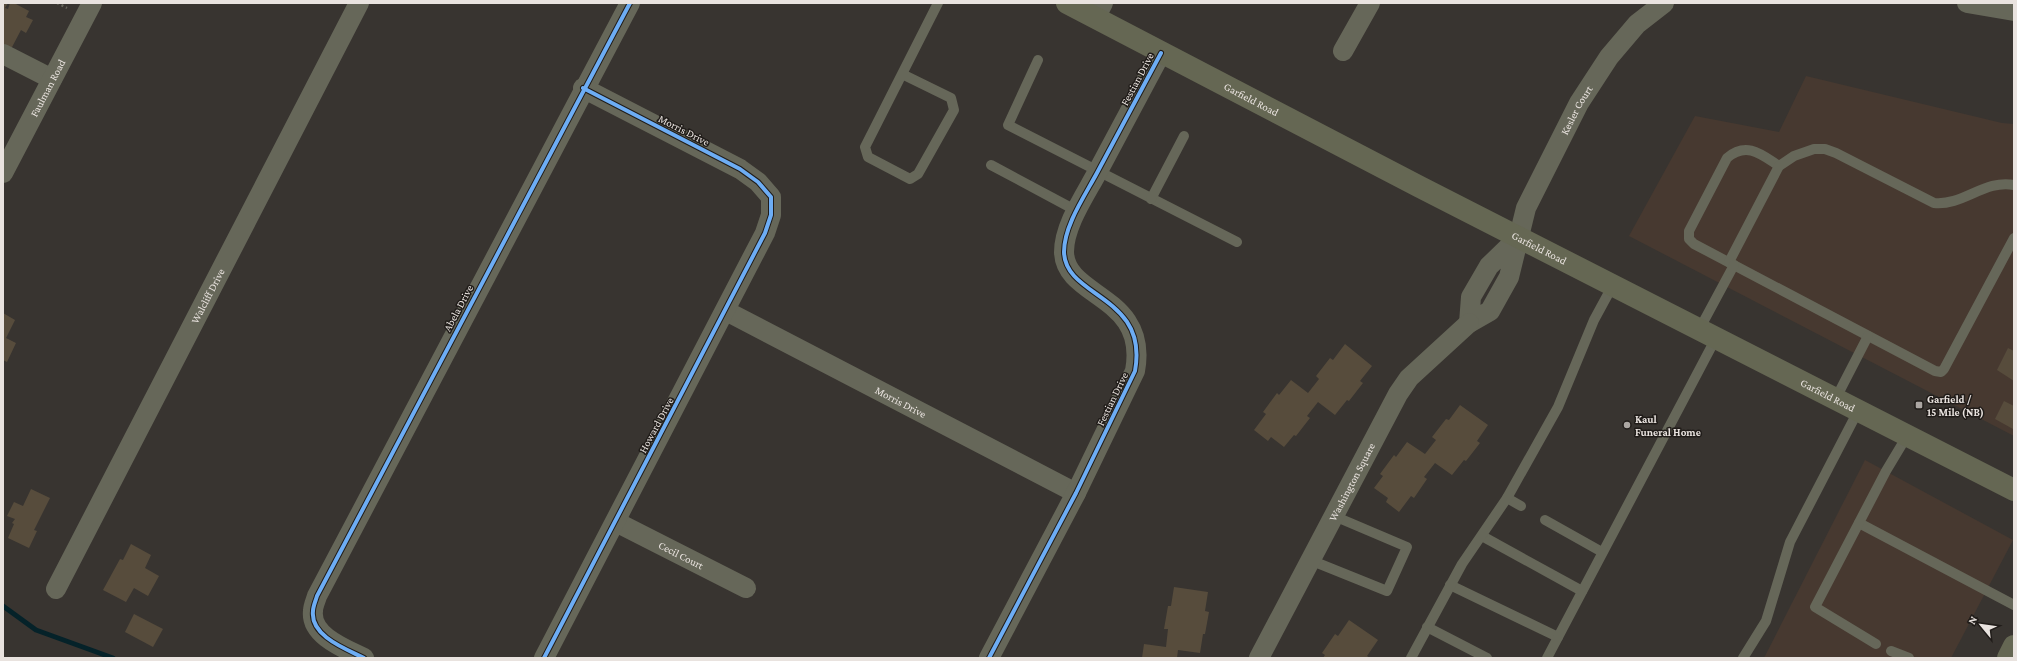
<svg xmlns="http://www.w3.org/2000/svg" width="2017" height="661" viewBox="0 0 2017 661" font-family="'Crimson Pro',serif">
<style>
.built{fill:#473930}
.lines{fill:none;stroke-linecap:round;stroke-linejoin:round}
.stream{stroke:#052229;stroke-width:5}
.building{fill:#574c3c}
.path{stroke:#67665c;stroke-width:2.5;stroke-dasharray:2 3;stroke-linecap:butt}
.service{stroke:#666759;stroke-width:10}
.minor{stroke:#666759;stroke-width:20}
.secondary{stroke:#656753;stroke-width:22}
.cycleway-casing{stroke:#201c19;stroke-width:6}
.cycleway{stroke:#6dadf4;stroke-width:4}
.poi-dot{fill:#aba6a2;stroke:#201c19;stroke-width:1.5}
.labels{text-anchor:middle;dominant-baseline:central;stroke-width:3;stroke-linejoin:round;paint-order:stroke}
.street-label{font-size:11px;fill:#e9e3df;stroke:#201c19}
.poi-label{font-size:11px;font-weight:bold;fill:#e9e3df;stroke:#201c19;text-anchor:start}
</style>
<rect width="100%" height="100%" fill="#383430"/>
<g class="built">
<path d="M1806,76L2002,123L2014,124V436L1629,236L1695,116L1779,132Z"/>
<path d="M1865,460L2013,540L1951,658H1764Z"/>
</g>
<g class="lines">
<path class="stream" d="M3,606L36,630L113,658"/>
</g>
<g class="building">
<path d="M3,3H8L5,8L8,9L10,3H14L29,11L26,17L33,20L26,33L21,30L11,49L3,45Z"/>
<path d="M3,313L15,320L6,338L16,343L7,362L3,360Z"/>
<path d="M1345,344L1372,366L1360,381L1363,383L1349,401L1347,400L1335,415L1318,402L1307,416L1310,418L1296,436L1294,435L1284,447L1271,437L1268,441L1254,430L1266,414L1263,412L1277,393L1279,395L1291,380L1308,393L1319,379L1316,376L1330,358L1333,360Z"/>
<path d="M2008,348L2014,351V381L1997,370Z"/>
<path d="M2004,401L2014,406L2013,429L1995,419Z"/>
<path d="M1460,405L1488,425L1477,441L1480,443L1466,461L1464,460L1452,475L1435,463L1424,477L1427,479L1414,498L1411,496L1399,512L1386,502L1388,498L1374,488L1383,476L1380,474L1394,455L1396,457L1407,442L1425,454L1436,440L1432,437L1446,419L1449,420Z"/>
<path d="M31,489L50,498L34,530L37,531L29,548L8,538L14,524L12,523L15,519L7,516L14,502L23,506Z"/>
<path d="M131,544L151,555L145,568L159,576L148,596L134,588L126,602L103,590L120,559L123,560Z"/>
<path d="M1174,587L1208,592L1205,611L1209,612L1205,634H1203L1200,653L1178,650L1177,658H1142L1144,644L1166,647L1168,629H1164L1168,606H1171Z"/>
<path d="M134,614L163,629L153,647L125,632Z"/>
<path d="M1349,620L1378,640L1367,656L1370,658H1323L1325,655L1322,653L1335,634L1338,636Z"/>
</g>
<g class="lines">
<path class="path" d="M57,3L67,8"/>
<g class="service">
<path d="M1038,60L1008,125L1237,242"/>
<path d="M902,74L951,98L954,110L918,174L910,179L868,157L865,147L938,3"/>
<path d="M991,165L1077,211"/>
<path d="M1779,166C1762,155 1747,141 1727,158L1689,231V239L1694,244L1935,371L1941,372L1944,369L2014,238"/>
<path d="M1151,199L1184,136"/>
<path d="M1729,262L1779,166L1794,156L1814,149H1825L1836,153L1934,203C1963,206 1985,179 2014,185"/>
<path d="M1699,330L1734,265"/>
<path d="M1835,400L1868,336"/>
<path d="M1507,498L1521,506"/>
<path d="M1545,520L1602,552"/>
<path d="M1859,523L2014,605"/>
<path d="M1482,536L1582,591"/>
<path d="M1310,560L1387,591L1407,547L1334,516"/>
<path d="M1450,585L1558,637"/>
<path d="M1427,627L1487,658"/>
<path d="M1876,644L1815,607L1886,471L1907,436"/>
<path d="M1891,651L1909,658"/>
<path d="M1411,658L1462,564L1507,498L1558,407L1594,320L1613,285"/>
<path d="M1547,658L1716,338"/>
<path d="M1743,658L1766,621L1790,542L1858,411"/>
</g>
<g class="minor">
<path d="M1967,3L2014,11"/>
<path d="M1095,18L1103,3"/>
<path d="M1343,51L1370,3"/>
<path d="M3,54L52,79"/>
<path id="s1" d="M3,173L92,3"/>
<path id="s2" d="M1519,237L1489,266L1471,297L1469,323L1490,311L1509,277L1526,208L1579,103L1609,57L1637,24L1664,3"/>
<path id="s3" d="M726,311L1076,493"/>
<path id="s4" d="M616,522L746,588"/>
<path id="s5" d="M56,589L359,3"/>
<path d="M364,658C346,649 310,636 313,611C313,606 316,600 317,596L630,3"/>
<path d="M544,658L765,233L771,215V197L758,182L740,169L583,88"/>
<path d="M989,658L1076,493L1135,371C1149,295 1065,298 1064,252C1064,225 1086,194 1098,171C1119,132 1140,92 1161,53"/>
<path id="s6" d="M1259,658L1398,394L1409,378L1469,323"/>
</g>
<g class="secondary">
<path id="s7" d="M1067,3L1420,187L2014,490"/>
<path d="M2008,658L2014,646"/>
</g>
<defs>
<g id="cycleway">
<path d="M364,658C346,649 310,636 313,611C313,606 316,600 317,596L630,3"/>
<path d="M544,658L765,233L771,215V197L758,182L740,169L583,88"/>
<path d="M989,658L1076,493L1135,371C1149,295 1065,298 1064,252C1064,225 1086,194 1098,171C1119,132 1140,92 1161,53"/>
</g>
</defs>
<use href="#cycleway" class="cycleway-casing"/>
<use href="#cycleway" class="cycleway"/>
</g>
<g class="poi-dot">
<rect x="1915" y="401" width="8" height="8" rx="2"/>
<circle cx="1627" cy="425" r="4"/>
</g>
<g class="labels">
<g class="street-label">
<text transform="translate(1137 79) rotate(-62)">Festian Drive</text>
<text stroke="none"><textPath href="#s1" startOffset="96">Faulman Road</textPath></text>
<text stroke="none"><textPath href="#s7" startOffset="208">Garfield Road</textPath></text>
<text stroke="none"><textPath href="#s2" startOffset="348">Kesler Court</textPath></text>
<text transform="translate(684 130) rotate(27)">Morris Drive</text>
<text stroke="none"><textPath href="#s7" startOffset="532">Garfield Road</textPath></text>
<text stroke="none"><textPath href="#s5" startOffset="330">Walcliff Drive</textPath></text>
<text transform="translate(458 308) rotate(-62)">Abela Drive</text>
<text stroke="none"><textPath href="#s7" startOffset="856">Garfield Road</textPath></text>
<text transform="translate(1112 399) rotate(-64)">Festian Drive</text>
<text stroke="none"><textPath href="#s3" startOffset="197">Morris Drive</textPath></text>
<text transform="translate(656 425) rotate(-62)">Howard Drive</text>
<text stroke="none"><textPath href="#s6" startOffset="199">Washington Square</textPath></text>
<text stroke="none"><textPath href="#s4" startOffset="73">Cecil Court</textPath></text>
</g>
<g class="poi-label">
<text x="1927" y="399">Garfield /<tspan x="1927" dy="13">15 Mile (NB)</tspan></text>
<text x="1635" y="419">Kaul<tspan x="1635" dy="13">Funeral Home</tspan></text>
</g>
</g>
<rect width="2017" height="661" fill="none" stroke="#e9e3df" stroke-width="8"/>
<g transform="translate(1981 625) rotate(299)" stroke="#201c19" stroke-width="3" paint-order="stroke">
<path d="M0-3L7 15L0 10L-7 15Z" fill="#e9e3df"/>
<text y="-6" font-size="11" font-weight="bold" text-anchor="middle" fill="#e9e3df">N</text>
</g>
</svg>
